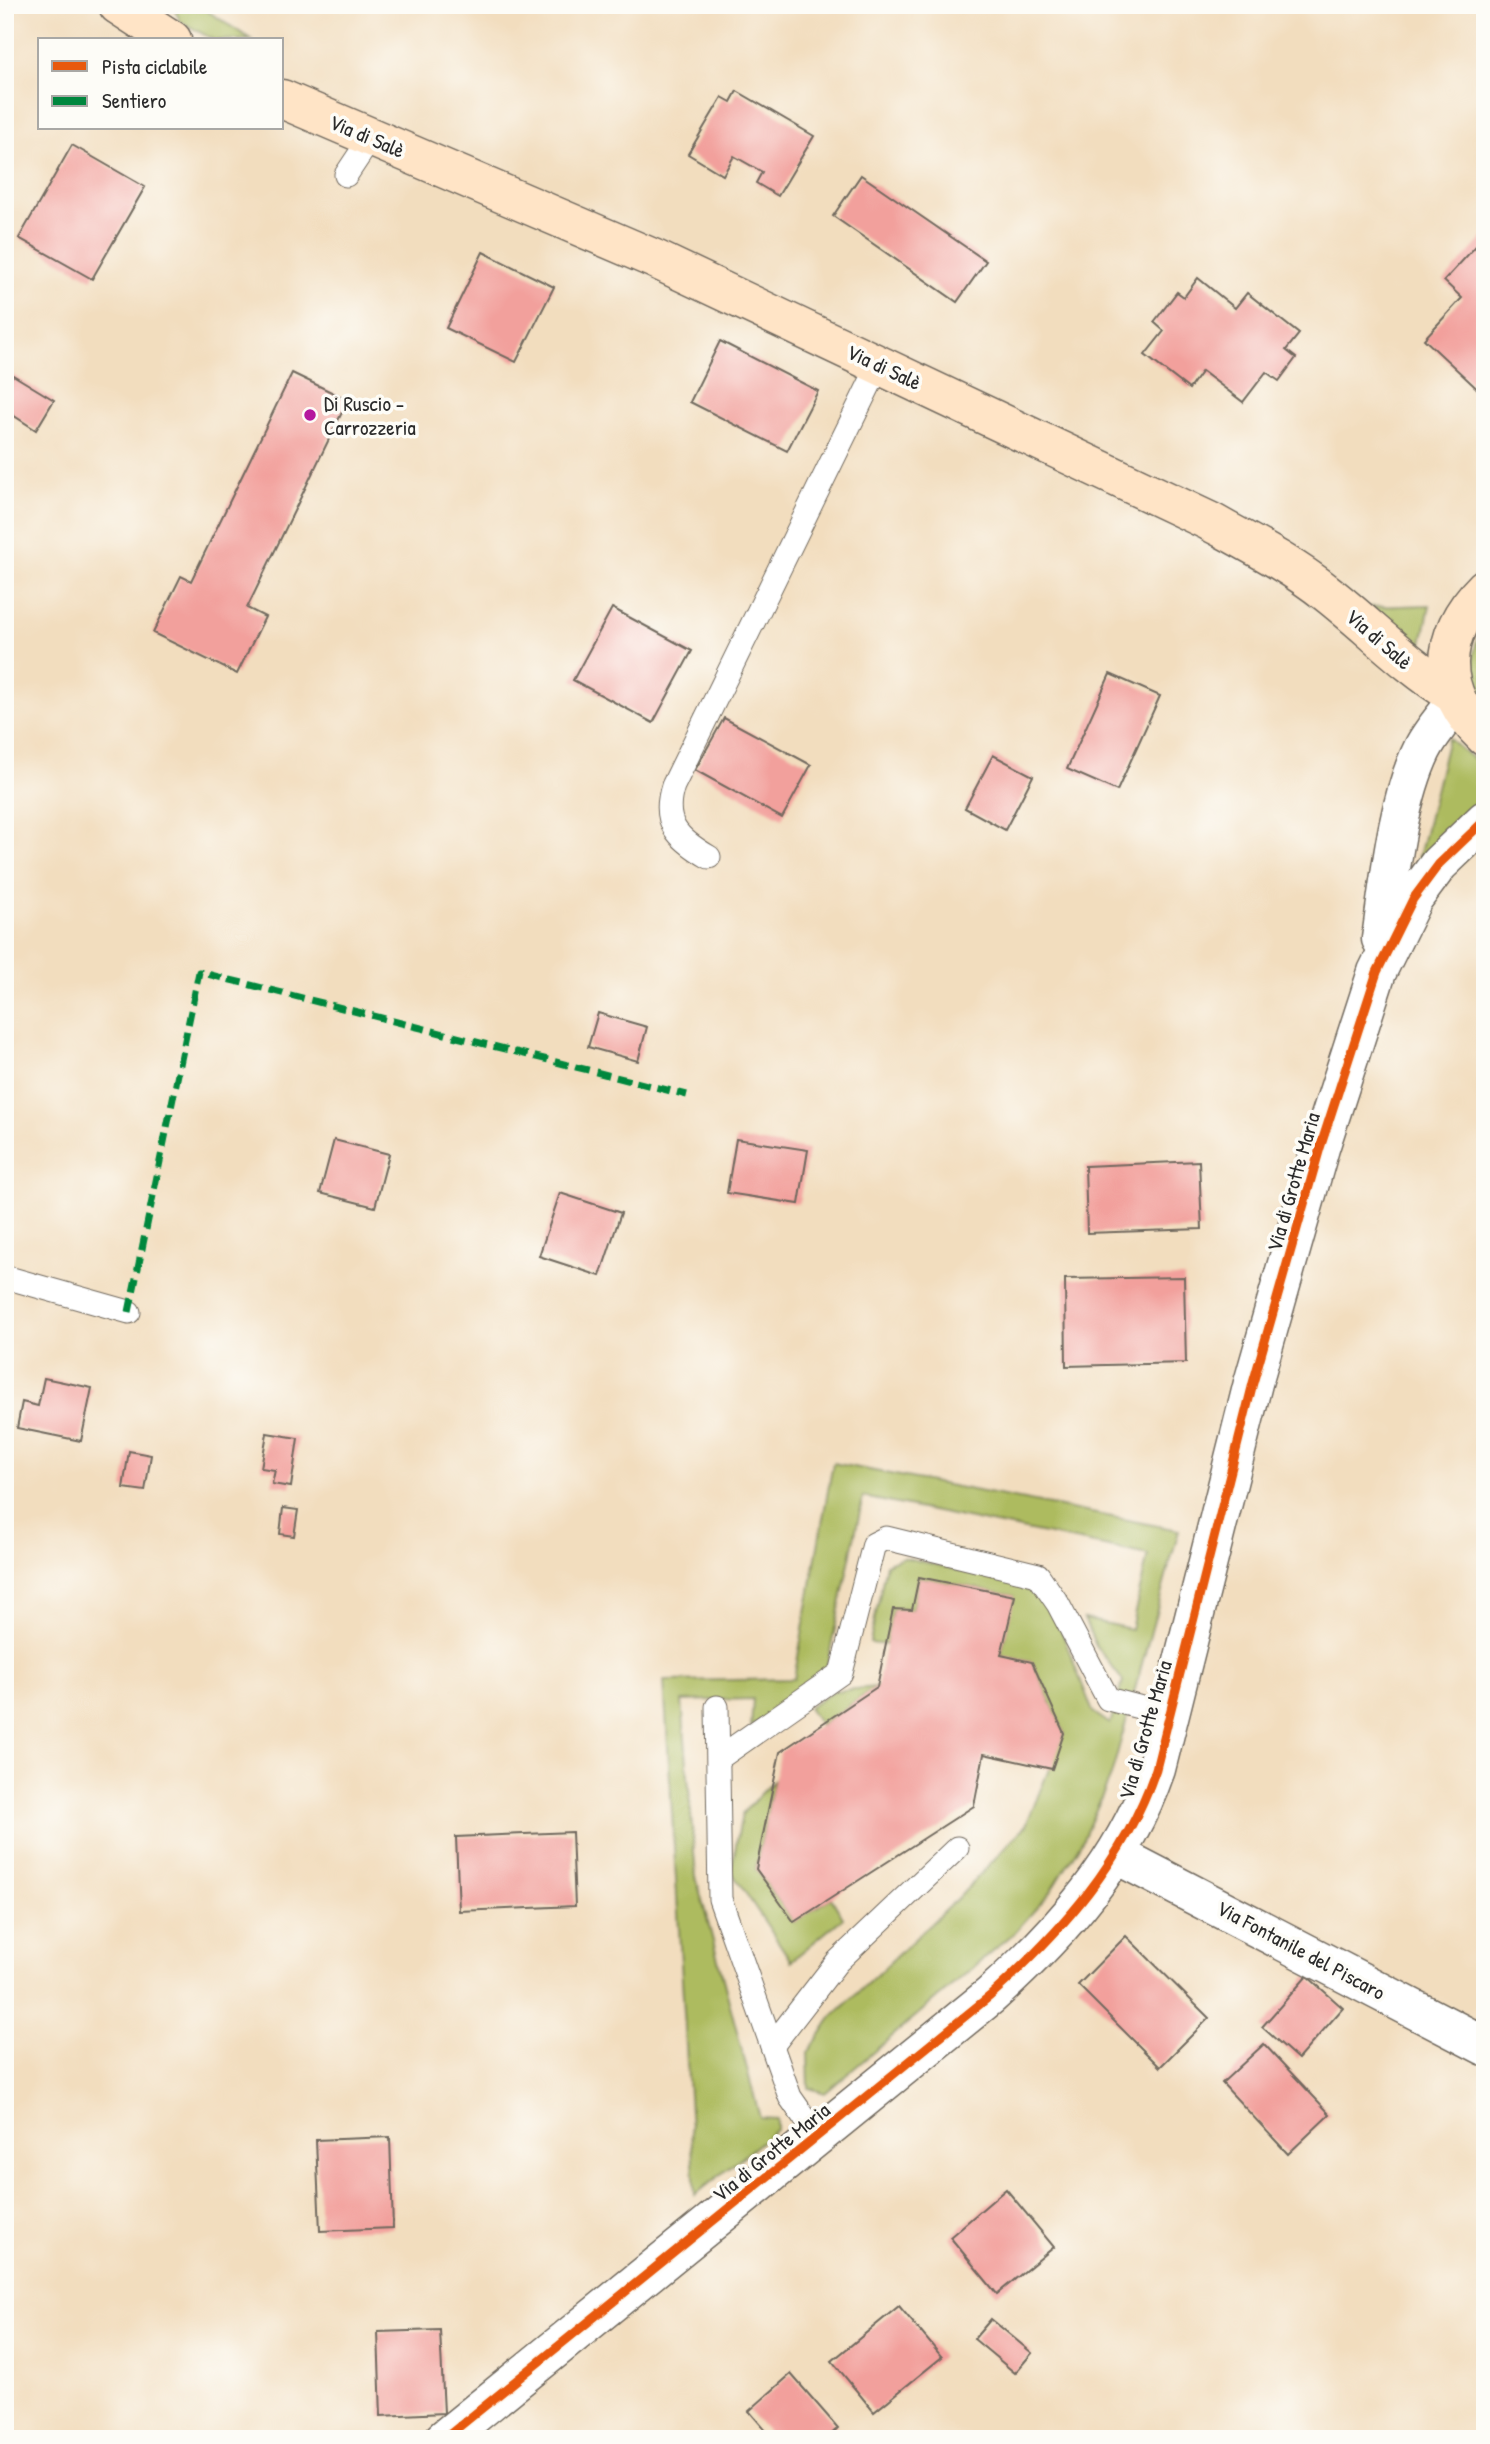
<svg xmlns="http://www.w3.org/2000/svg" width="1490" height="2444" viewBox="0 0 1490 2444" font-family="'Patrick Hand',sans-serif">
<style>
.green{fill:#adbb5e;stroke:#6c7344;stroke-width:2}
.building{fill:#f2a09c}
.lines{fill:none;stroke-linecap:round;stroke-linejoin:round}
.service-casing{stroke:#71695e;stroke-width:25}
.minor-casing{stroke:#71695e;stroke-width:41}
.secondary-casing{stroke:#71695e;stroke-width:41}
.service{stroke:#fff;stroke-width:23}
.minor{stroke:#fff;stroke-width:38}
.secondary{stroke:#ffe4c6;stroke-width:38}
.quiet{stroke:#00873e;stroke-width:7;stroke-dasharray:14 7;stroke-linecap:butt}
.cycleway-casing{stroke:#fdfcf7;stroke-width:13}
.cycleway{stroke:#e8590c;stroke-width:9}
.poi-dot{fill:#b5179e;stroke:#fdfcf7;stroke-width:2.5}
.labels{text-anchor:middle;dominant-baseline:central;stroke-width:7;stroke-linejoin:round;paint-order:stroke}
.street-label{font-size:21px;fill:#2b2b2b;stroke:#fdfcf7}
.poi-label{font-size:21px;fill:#2b2b2b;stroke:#fdfcf7;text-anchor:start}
</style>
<rect width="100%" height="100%" fill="#fdfcf7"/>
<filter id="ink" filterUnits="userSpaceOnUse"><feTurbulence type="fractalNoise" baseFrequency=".0143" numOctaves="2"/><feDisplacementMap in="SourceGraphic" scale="14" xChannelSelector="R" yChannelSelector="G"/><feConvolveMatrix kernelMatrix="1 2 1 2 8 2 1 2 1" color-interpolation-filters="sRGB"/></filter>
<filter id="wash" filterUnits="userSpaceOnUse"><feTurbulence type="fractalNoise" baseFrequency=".00686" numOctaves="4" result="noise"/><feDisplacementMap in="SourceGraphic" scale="28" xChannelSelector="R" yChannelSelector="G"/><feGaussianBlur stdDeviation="1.57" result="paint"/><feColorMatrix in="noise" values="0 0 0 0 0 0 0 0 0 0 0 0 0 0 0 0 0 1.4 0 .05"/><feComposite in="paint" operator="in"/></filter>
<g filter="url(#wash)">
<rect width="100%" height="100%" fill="#f2ddbe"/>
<g class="green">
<path d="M173,5H198L252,40H214L180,21Z"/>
<path d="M1430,605L1420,653L1371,607Z"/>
<path d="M1485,624V702C1469,679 1470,647 1485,624Z"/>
<path d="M1448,738L1485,769V806L1416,869Z"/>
<path d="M833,1463L1179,1530L1111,1776L1082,1841L1050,1893L1014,1933L825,2093L809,2088L808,2053L831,2018L962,1894L1026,1825L1064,1733L1032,1662L1001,1655L1014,1596L919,1577L912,1610L893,1609L886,1645L870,1643L886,1564L903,1557L1016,1584L1034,1594L1054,1612L1093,1712L1110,1724L1123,1681L1096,1646L1084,1619L1131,1629L1148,1555L863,1497L825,1675L751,1727L753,1699L682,1701L696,1877L760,2118L777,2119V2129L695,2195L664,1681L794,1679Z"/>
<path d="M877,1687L820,1725L808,1708L834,1691Z"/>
<path d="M774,1780L756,1869L794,1922L831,1898L843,1918L791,1961L731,1871L742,1814Z"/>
</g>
<g id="blocks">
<g class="building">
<path d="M737,91L814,136L778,196L756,183L762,172L734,156L723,175L688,154L722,97L731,102Z"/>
<path d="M72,145L145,187L92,279L19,238Z"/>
<path d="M861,175L986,261L957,302L833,216Z"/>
<path d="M1485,236V396L1424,339L1462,298L1444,281Z"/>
<path d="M483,252L554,287L516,362L446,328Z"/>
<path d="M1198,278L1235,308L1247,293L1299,334L1286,350L1296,358L1279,381L1266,372L1243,402L1202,371L1189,389L1145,355L1164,331L1154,322L1177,292L1184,297Z"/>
<path d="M720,341L818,391L787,451L690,402Z"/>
<path d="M292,373L348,400L247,608L265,617L237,674L153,633L181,576L191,581Z"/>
<path d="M13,375L54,400L36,430L5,410V387Z"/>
<path d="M612,608L692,651L653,723L573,680Z"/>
<path d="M1110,674L1160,696L1117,791L1067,769Z"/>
<path d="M724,718L811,765L782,818L695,770Z"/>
<path d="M993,755L1033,776L1005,830L965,808Z"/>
<path d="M598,1013L647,1027L638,1061L588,1047Z"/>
<path d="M736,1139L808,1150L799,1204L727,1193Z"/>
<path d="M334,1140L389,1154L375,1207L320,1193Z"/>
<path d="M1199,1161L1202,1229L1087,1233L1085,1166Z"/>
<path d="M560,1193L621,1213L600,1276L539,1256Z"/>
<path d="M1184,1277L1186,1363L1066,1366L1065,1279Z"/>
<path d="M44,1378L92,1388L81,1441L17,1428L22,1402L38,1406Z"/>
<path d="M267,1433L298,1438L291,1487L272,1484L275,1470L261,1468Z"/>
<path d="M129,1451L151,1455L145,1491L123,1488Z"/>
<path d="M283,1508L298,1510L294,1536L280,1534Z"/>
<path d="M919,1577L1015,1596L1001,1655L1032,1662L1064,1733L1052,1769L984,1754L974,1806L794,1922L756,1869L780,1752L877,1687L893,1609L912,1610Z"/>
<path d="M572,1832L575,1906L459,1911L456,1837Z"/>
<path d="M1126,1936L1209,2018L1160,2067L1078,1985Z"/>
<path d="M1307,1976L1343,2008L1298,2059L1262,2027Z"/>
<path d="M1264,2044L1330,2114L1288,2154L1222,2083Z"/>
<path d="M390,2137L393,2228L320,2231L316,2140Z"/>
<path d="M1006,2189L1054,2247L997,2294L950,2237Z"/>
<path d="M899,2306L942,2357L874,2412L832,2361Z"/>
<path d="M991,2319L1032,2353L1015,2373L974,2339Z"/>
<path d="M440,2330L444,2413L381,2416L378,2332Z"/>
<path d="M791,2374L838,2428L826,2439H773L749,2411Z"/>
</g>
</g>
</g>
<g filter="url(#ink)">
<use href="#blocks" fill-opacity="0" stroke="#71695e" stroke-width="2"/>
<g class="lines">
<defs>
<g id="service">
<path d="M346,175L370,139"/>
<path d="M709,857C678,839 661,823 673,786L879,365"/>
<path d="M5,1277L129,1312"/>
<path d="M717,1707L720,1899L772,2046"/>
<path d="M719,1758L841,1673L874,1544L886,1538L1038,1575L1058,1604L1108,1699L1169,1715"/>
<path d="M818,2137L790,2097L772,2046L837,1962L957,1848"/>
</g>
<g id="minor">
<path d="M1381,939C1389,883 1397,801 1422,750C1430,733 1445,717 1456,702"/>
<path d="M1117,1855L1485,2046"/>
<path d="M444,2439L990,1996C1062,1931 1124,1862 1156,1769L1253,1383L1320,1148L1377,972L1413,899L1439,864L1485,820"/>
</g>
<g id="secondary">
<path d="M118,5L172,40"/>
<path d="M282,99L655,259L1209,521C1249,543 1292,565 1328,594C1370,627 1407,666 1453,694"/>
<path d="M1485,588C1438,635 1436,691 1485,737"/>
</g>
</defs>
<use href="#service" class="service-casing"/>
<use href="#minor" class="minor-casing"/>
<use href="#secondary" class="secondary-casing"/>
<use href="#service" class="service"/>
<use href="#minor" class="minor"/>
<use href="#secondary" class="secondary"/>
<path class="quiet" d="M129,1312L199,972L687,1095"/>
<defs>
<path id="cycleway" d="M444,2439L990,1996C1062,1931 1124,1862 1156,1769L1253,1383L1320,1148L1377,972L1413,899L1439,864L1485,820"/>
</defs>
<use href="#cycleway" class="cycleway-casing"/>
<use href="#cycleway" class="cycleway"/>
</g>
</g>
<circle class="poi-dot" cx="310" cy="415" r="7"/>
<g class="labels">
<g class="street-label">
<text transform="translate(367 136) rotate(23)">Via di Salè</text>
<text transform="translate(884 367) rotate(25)">Via di Salè</text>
<text transform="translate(1379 639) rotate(41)">Via di Salè</text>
<text transform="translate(1293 1182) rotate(-74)">Via di Grotte Maria</text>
<text transform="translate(1145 1730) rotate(-74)">Via di Grotte Maria</text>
<text transform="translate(1301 1950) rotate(28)">Via Fontanile del Piscaro</text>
<text transform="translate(771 2152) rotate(-39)">Via di Grotte Maria</text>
</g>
<g class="poi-label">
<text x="324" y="403">Di Ruscio -<tspan x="324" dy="24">Carrozzeria</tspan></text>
</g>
</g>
<rect width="1490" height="2444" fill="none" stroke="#fdfcf7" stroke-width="28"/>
<rect x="38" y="38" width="245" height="91" fill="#fdfcf7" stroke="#a9a8a5" stroke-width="2"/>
<rect x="52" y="61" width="35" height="10" fill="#e8590c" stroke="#a9a8a5" stroke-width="2"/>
<text x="102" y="74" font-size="21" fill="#2b2b2b">Pista ciclabile</text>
<rect x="52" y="96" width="35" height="10" fill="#00873e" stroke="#a9a8a5" stroke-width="2"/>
<text x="102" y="108" font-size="21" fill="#2b2b2b">Sentiero</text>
</svg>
